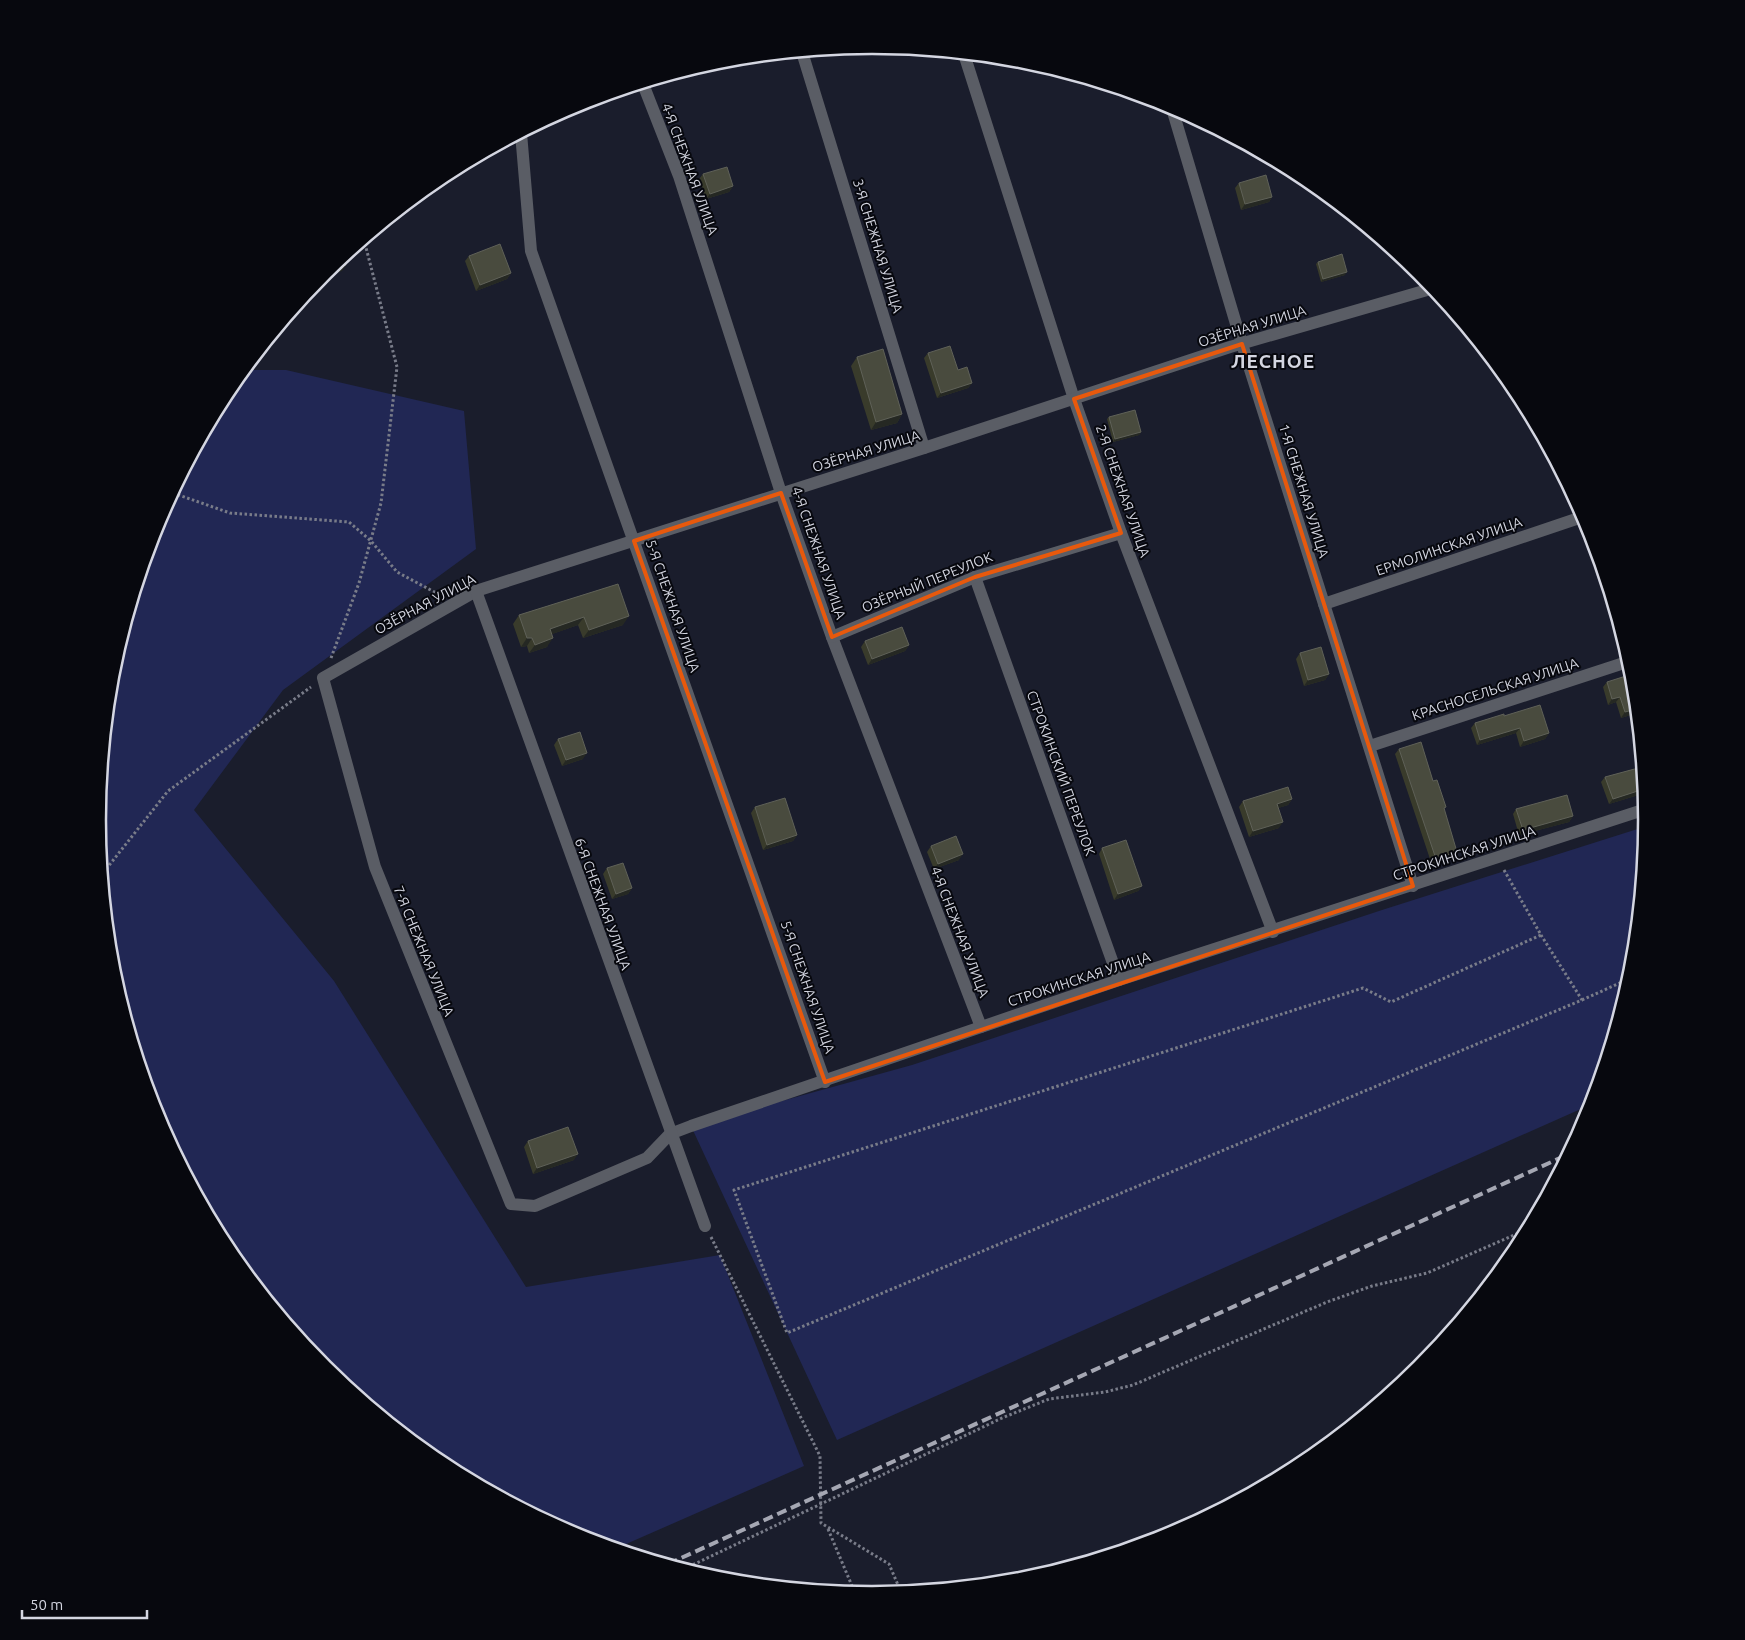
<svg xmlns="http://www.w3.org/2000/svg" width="1745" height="1640" viewBox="0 0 1745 1640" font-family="Ubuntu,sans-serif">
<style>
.green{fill:#212754}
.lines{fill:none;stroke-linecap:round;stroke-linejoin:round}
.path{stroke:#797c89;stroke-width:3;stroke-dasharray:2.5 2.5;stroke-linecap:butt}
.minor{stroke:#5a5d65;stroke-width:12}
.rail{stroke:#a5a7b3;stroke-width:4;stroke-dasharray:10 5;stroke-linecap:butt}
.wall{fill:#393b2b}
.shaded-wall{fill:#252823}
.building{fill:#494b3e;stroke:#5f6158}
.marked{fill:none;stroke:#e8590c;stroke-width:4;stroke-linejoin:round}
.labels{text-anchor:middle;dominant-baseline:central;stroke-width:4;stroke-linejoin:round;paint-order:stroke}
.street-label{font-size:14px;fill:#d4d6e1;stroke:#07080e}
.district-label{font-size:19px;font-weight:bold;letter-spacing:1px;fill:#d4d6e1;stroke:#07080e}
.rim{fill:none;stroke:#d4d6e1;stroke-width:2.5}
</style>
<rect width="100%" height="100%" fill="#1a1d2c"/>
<g class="green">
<path d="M244,370H286L464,411L476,549L283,690L194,810L334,981L526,1287L720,1255L804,1466L617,1548L576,1536L442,1464L324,1368L228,1250L156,1116L112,971L98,820L112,669L157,523L228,389Z"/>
<path d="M1647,826L1633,971L1592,1104L837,1440L691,1126L912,1065L1382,910Z"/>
</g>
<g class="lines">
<g class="path">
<path d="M173,493L230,513L349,522L371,541L397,572L440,595"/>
<path d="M331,658L359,583L381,503L397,367L364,240"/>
<path d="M1504,870L1541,935L1391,1002L1363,988L734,1190L787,1333L1582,1000L1541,935"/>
<path d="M103,873L168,791L311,687"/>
<path d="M1582,1000L1631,978"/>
<path d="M711,1237L820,1456L821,1523L889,1564L901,1592"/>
<path d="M828,1529L855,1593"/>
<path d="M684,1569L1002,1418L1049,1399L1105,1392L1133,1385L1327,1302L1372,1286L1427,1273L1528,1229"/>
</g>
<g class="minor">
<path d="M802,52L924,448"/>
<path d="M964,54L1074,399L1121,533L1273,932"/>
<path d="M643,84L679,176L781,493L832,637L981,1027"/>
<path d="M1171,105L1242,344L1413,886"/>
<path d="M521,133L531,251L825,1082"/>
<path d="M1434,288L1230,347L924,448L476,591L323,678L375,867L511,1204L535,1206L647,1158L670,1134L691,1126L1119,980L1646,809"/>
<path d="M975,577L1119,980"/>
<path d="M476,591L705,1226"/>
<path d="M1324,604L1585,516"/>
<path d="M832,637L975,577L1121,533"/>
<path d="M1370,746L1630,661"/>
</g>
<path class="rail" d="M668,1564L1569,1154"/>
</g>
<g class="wall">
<path d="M703,174L733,186L729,192L706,199L699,179Z"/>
<path d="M1239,183L1272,197L1269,202L1241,210L1235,188Z"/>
<path d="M469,256L511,273L507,279L476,291L465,261Z"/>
<path d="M1318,262L1345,275L1321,282L1316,264Z"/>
<path d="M928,353L958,370L972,383L968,388L937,398L924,358Z"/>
<path d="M857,357L902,414L897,423L871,430L851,366Z"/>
<path d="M1109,417L1141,432L1139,435L1113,442L1107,419Z"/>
<path d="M618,584L623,625L583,638L578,625L552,634L547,647L529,653L527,646L521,647L513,624L519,615Z"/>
<path d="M865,641L909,645L905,651L868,665L861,647Z"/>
<path d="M1300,653L1329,674L1325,680L1304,686L1296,659Z"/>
<path d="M1607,682L1637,713L1621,718L1616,702L1608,705L1603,687Z"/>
<path d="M1504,716L1549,733L1545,739L1520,747L1516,733L1477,745L1471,728L1475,723Z"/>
<path d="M558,739L583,759L562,766L554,745Z"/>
<path d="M1399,749L1433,781L1444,810L1457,852L1454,858L1432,865L1395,754Z"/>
<path d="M1642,767L1645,793L1609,804L1601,782L1605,777Z"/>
<path d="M1292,799L1288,805L1278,808L1279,828L1249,837L1239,807L1243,801Z"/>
<path d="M755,807L797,835L793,841L763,850L751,813Z"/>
<path d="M1516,809L1573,816L1569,822L1519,835L1513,814Z"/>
<path d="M931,846L959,860L934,869L927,852Z"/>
<path d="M1102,848L1142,886L1138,891L1114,900L1099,854Z"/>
<path d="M607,868L632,888L628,894L612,899L603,874Z"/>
<path d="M528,1141L574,1160L533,1174L524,1147Z"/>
</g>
<g class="shaded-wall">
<path d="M733,186L729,192L706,199L710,194Z"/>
<path d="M1272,197L1269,202L1241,210L1245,204Z"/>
<path d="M346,265L342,271L320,278L325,272Z"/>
<path d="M1347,272L1345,275L1321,282L1323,279Z"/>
<path d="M511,273L507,279L476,291L480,285Z"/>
<path d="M972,383L968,388L937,398L941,393Z"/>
<path d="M902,414L897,423L871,430L876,422Z"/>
<path d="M1141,432L1139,435L1113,442L1115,439Z"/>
<path d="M629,616L623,625L583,638L589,630Z"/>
<path d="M584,617L578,625L544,637L550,629Z"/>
<path d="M527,638H532L527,646L521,647Z"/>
<path d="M553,638L547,647L529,653L535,645Z"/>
<path d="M909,645L905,651L868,665L872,659Z"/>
<path d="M1329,674L1325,680L1304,686L1308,680Z"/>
<path d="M1620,697L1616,702L1608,705L1612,699Z"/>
<path d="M1637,709V713L1621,718L1625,712Z"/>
<path d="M1520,728L1516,733L1477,745L1480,740Z"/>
<path d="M1549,733L1545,739L1520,747L1524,741Z"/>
<path d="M587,753L583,759L562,766L566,760Z"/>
<path d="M1644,789L1645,793L1609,804L1613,799Z"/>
<path d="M1292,799L1288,805L1273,810L1277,804Z"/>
<path d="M1573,816L1569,822L1519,835L1523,830Z"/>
<path d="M1283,822L1279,828L1249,837L1253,831Z"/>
<path d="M797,835L793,841L763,850L767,845Z"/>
<path d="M1457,852L1454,858L1432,865L1436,859Z"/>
<path d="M963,854L959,860L934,869L938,864Z"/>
<path d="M1142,886L1138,891L1114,900L1118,894Z"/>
<path d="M632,888L628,894L612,899L616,894Z"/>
<path d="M578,1154L574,1160L533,1174L537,1168Z"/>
</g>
<g class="building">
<path d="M727,167L733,186L710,194L703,174Z"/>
<path d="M1266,175L1272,197L1245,204L1239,183Z"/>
<path d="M500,244L511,273L480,285L469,256Z"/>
<path d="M1342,254L1347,272L1323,279L1318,262Z"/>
<path d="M344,256L346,265L325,272Z"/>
<path d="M950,346L958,370L967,367L972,383L941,393L928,353Z"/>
<path d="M883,349L902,414L876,422L857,357Z"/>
<path d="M1135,410L1141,432L1115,439L1109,417Z"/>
<path d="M618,584L629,616L589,630L584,617L550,629L553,638L535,645L532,638H527L519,615Z"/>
<path d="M902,627L909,645L872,659L865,641Z"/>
<path d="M1321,647L1329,674L1308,680L1300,653Z"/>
<path d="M1629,675L1631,684L1634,683L1637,709L1625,712L1620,697L1612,699L1607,682Z"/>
<path d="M1540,705L1549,733L1524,741L1520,728L1480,740L1475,723L1504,714V716Z"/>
<path d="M580,732L587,753L566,760L558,739Z"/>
<path d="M1421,742L1433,781L1437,780L1446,807L1444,808L1457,852L1436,859L1399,749Z"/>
<path d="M1642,767L1644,789L1613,799L1605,777Z"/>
<path d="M1288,787L1292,799L1277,804L1283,822L1253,831L1243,801Z"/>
<path d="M1567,795L1573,816L1523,830L1516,809Z"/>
<path d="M785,798L797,835L767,845L755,807Z"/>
<path d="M956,836L963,854L938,864L931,846Z"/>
<path d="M1126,840L1142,886L1118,894L1102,848Z"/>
<path d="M623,863L632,888L616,894L607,868Z"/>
<path d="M568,1127L578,1154L537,1168L528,1141Z"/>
</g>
<path class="marked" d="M1242,344L1413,886L825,1082L634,541L781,493L832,637L975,577L1121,533L1074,399Z"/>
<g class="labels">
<g class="street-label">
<text transform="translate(690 169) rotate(70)">4-Я СНЕЖНАЯ УЛИЦА</text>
<text transform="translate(878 246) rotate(73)">3-Я СНЕЖНАЯ УЛИЦА</text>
<text transform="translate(1252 326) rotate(-17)">ОЗЁРНАЯ УЛИЦА</text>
<text transform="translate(866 451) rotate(-17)">ОЗЁРНАЯ УЛИЦА</text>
<text transform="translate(1123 491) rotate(71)">2-Я СНЕЖНАЯ УЛИЦА</text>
<text transform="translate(1304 491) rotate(73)">1-Я СНЕЖНАЯ УЛИЦА</text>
<text transform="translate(1449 546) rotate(-19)">ЕРМОЛИНСКАЯ УЛИЦА</text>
<text transform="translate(819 553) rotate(71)">4-Я СНЕЖНАЯ УЛИЦА</text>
<text transform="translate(927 582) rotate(-22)">ОЗЁРНЫЙ ПЕРЕУЛОК</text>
<text transform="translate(425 604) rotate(-28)">ОЗЁРНАЯ УЛИЦА</text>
<text transform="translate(673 606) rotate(71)">5-Я СНЕЖНАЯ УЛИЦА</text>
<text transform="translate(1495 689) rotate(-18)">КРАСНОСЕЛЬСКАЯ УЛИЦА</text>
<text transform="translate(1061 773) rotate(70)">СТРОКИНСКИЙ ПЕРЕУЛОК</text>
<text transform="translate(1464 853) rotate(-18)">СТРОКИНСКАЯ УЛИЦА</text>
<text transform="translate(603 904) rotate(70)">6-Я СНЕЖНАЯ УЛИЦА</text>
<text transform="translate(960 932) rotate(69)">4-Я СНЕЖНАЯ УЛИЦА</text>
<text transform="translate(424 951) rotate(68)">7-Я СНЕЖНАЯ УЛИЦА</text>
<text transform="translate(1079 979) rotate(-18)">СТРОКИНСКАЯ УЛИЦА</text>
<text transform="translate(808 987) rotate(71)">5-Я СНЕЖНАЯ УЛИЦА</text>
</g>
<g class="district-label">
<text x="1273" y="361">ЛЕСНОЕ</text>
</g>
</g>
<path d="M0 0H1745V1640H0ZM106 820a766 766 0 1 1 1532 0a766 766 0 1 1-1532 0Z" fill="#07080e" fill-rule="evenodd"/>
<path class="rim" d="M106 820a766 766 0 1 1 1532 0a766 766 0 1 1-1532 0Z"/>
<path d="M22 1610v8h125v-8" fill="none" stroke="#d4d6e1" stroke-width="2.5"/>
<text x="30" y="1610" font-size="15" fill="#d4d6e1" stroke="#07080e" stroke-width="4" paint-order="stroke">50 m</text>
</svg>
